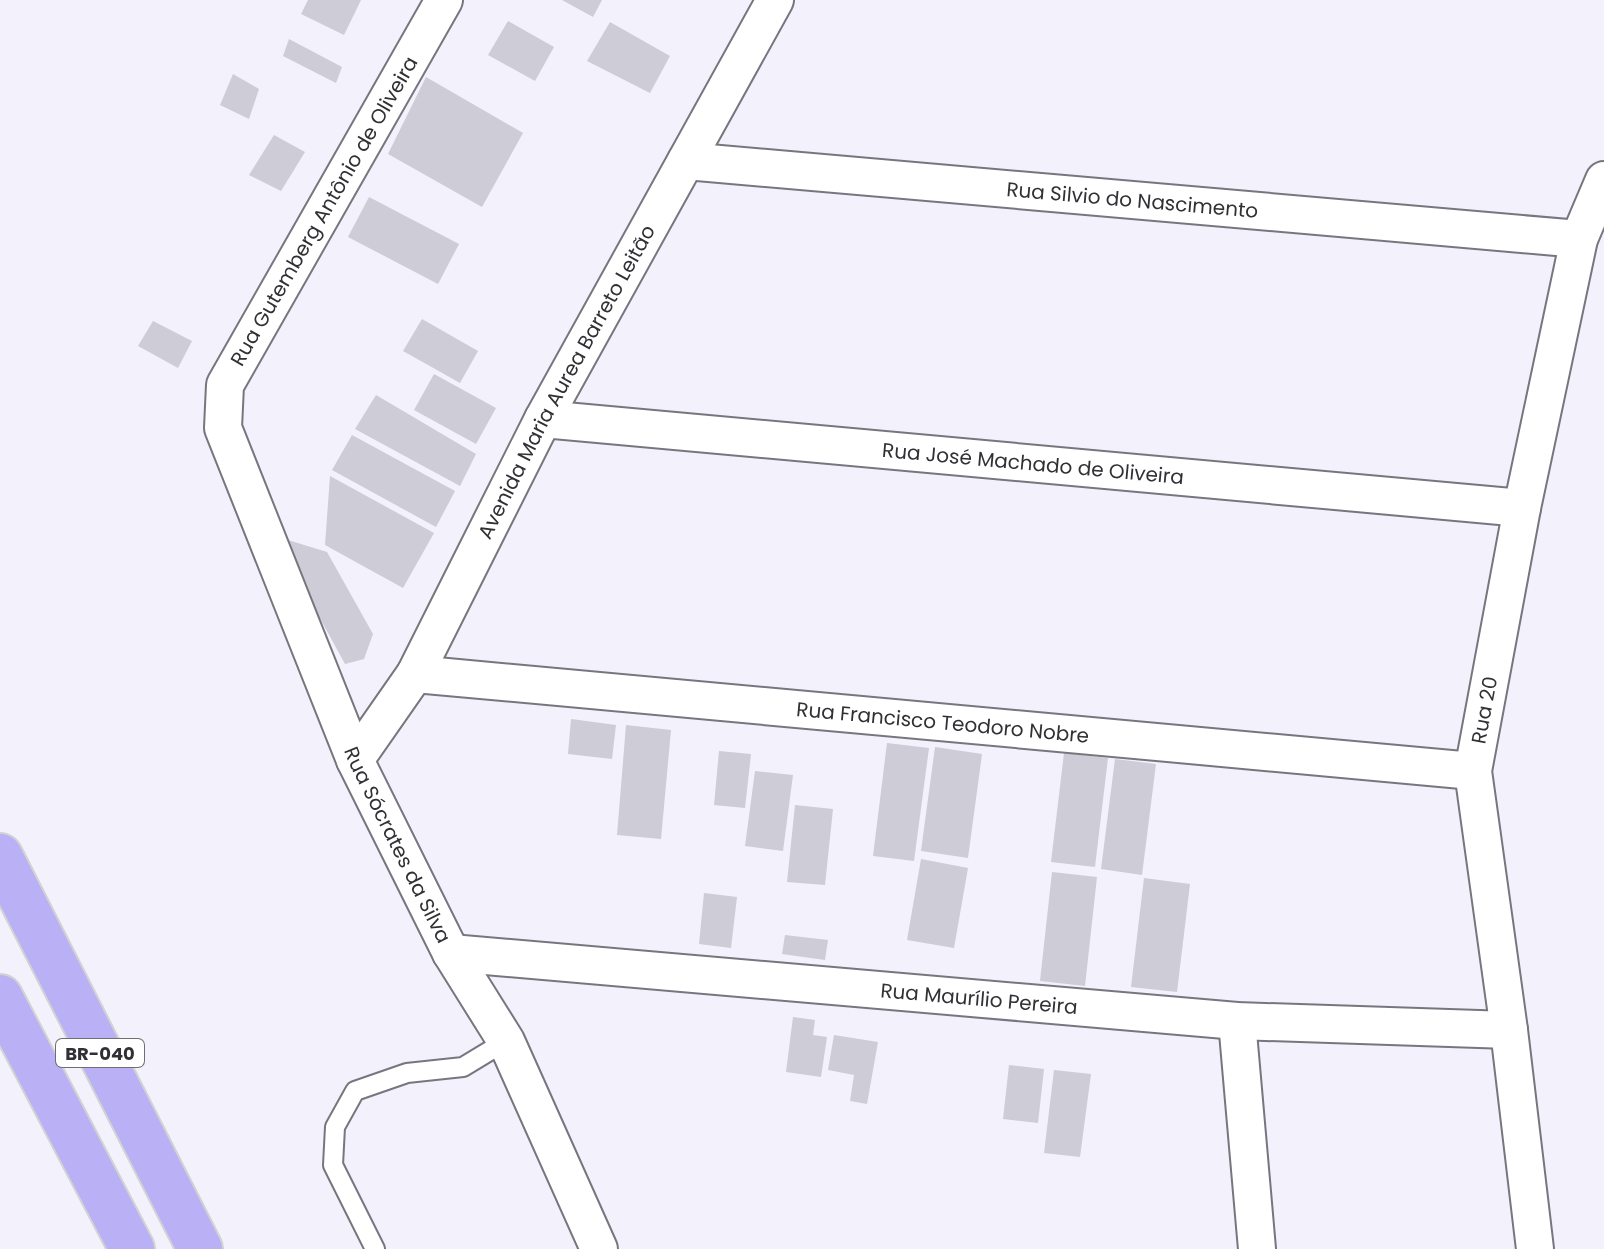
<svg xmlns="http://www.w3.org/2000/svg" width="1604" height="1249" viewBox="0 0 1604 1249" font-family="Poppins,sans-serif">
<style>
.building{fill:#cdccd7}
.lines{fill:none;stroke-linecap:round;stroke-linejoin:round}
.service-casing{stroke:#77767f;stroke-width:22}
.minor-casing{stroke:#77767f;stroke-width:40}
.motorway-casing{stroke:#d2d2d3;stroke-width:48}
.service{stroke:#fff;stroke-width:18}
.minor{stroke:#fff;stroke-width:36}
.motorway{stroke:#b9b0f6;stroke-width:44}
.labels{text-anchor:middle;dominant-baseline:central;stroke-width:7;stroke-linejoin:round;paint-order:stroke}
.shield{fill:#fff;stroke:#6f6f72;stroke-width:2}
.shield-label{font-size:18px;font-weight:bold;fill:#313135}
.street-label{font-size:20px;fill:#313135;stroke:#fff}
</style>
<rect width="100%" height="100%" fill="#f2f1fc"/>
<g class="building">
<path d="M308,0H361L344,35L301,14Z"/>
<path d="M562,0H602L593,17Z"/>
<path d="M508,21L554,47L535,81L488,55Z"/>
<path d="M610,22L670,56L650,93L587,61Z"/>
<path d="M289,39L342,67L336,83L283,56Z"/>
<path d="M233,74L259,89L249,119L220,105Z"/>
<path d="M426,77L523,133L482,207L388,154Z"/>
<path d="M274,135L305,152L281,191L249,175Z"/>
<path d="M369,197L459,244L438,284L348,237Z"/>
<path d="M422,319L478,351L460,383L403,351Z"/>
<path d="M153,321L192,341L178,368L138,346Z"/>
<path d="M434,374L496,408L476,444L414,410Z"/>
<path d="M376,395L476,454L460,486L355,429Z"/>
<path d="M352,435L455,491L436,527L332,470Z"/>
<path d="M330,476L434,533L403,588L325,545Z"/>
<path d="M275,536L327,552L373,634L364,659L345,664Z"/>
<path d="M571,719L616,725L612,759L568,754Z"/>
<path d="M626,725L671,730L661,839L617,835Z"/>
<path d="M887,743L929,748L914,861L873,856Z"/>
<path d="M935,747L982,754L968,858L921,851Z"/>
<path d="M719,751L751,754L745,808L714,805Z"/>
<path d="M1064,753L1108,758L1095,867L1051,862Z"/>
<path d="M1115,759L1156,764L1142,875L1101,869Z"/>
<path d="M755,771L793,775L783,851L745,846Z"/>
<path d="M795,805L833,809L825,885L787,882Z"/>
<path d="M921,859L968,868L954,948L907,940Z"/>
<path d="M1052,872L1097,877L1085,986L1040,981Z"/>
<path d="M1144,878L1190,884L1177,992L1131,987Z"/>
<path d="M704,893L737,897L731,948L699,944Z"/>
<path d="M785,935L828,940L825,960L782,954Z"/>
<path d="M793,1017L815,1020L813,1035L827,1037L821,1077L786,1072Z"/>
<path d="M834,1035L878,1042L867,1104L850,1101L854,1075L828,1070Z"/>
<path d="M1009,1065L1044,1069L1038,1123L1003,1119Z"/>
<path d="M1054,1070L1091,1074L1080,1157L1044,1153Z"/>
</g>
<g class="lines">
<defs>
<path id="service" d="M375,1249L333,1165L335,1127L355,1091L407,1073L463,1067L506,1041"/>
<g id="minor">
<path id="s1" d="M444,0L225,385L223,428L355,760L451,953L506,1041L599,1249"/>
<path id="s2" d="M686,161L1579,239"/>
<path id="s3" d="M543,419L1522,508"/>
<path id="s4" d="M415,674L1473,771"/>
<path id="s5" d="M355,760L415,674L543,419L775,0"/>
<path id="s6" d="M451,953L1237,1021L1509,1030"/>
<path d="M1237,1021L1257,1249"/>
<path id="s7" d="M1535,1249L1509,1030L1473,771L1522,508L1579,239L1604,180"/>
</g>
<g id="motorway">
<path d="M0,856L200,1249"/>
<path d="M0,997L132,1249"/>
</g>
</defs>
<use href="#service" class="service-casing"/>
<use href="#minor" class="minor-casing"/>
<use href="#motorway" class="motorway-casing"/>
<use href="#service" class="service"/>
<use href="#minor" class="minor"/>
<use href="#motorway" class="motorway"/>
</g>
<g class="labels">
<rect class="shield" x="56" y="1039" width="88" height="28" rx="6"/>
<g class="shield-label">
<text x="100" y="1053">BR-040</text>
</g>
<g class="street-label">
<text stroke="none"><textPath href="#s2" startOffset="448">Rua Silvio do Nascimento</textPath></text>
<text transform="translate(324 211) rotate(-60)">Rua Gutemberg Antônio de Oliveira</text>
<text stroke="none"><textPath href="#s5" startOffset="434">Avenida Maria Aurea Barreto Leitão</textPath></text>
<text stroke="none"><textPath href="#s3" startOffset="492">Rua José Machado de Oliveira</textPath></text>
<text stroke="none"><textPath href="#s7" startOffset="544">Rua 20</textPath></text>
<text stroke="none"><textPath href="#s4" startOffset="530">Rua Francisco Teodoro Nobre</textPath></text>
<text stroke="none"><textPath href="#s1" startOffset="938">Rua Sócrates da Silva</textPath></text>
<text stroke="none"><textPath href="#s6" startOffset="530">Rua Maurílio Pereira</textPath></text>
</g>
</g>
</svg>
